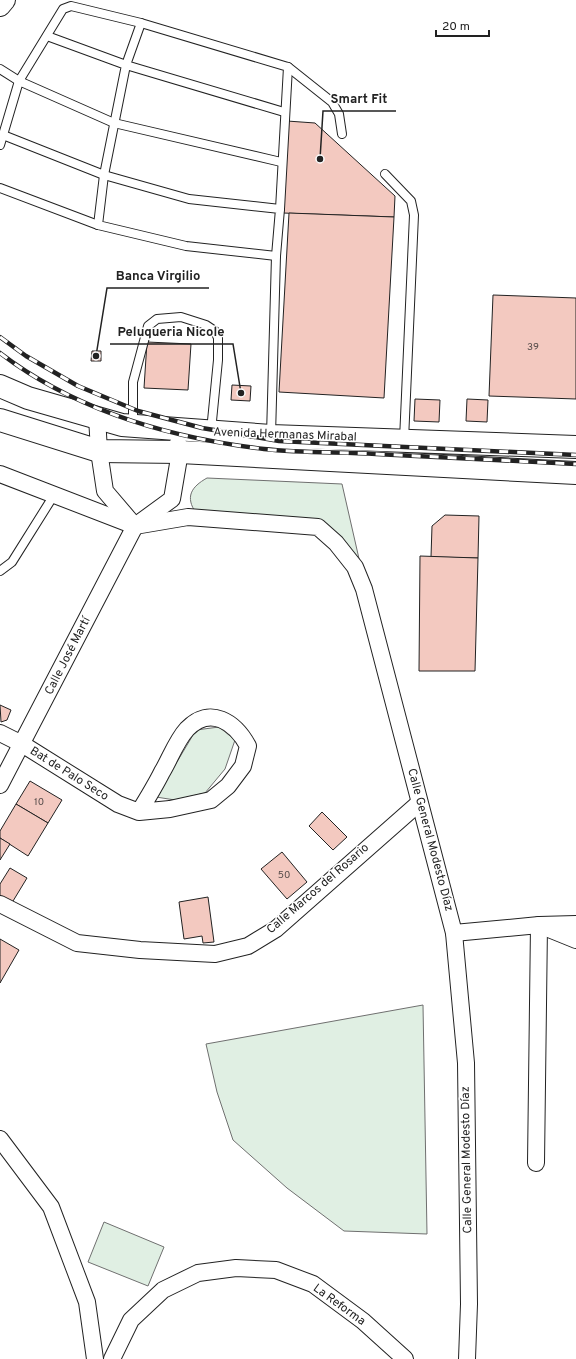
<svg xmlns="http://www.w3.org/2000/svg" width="576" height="1359" viewBox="0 0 576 1359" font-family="Overpass,sans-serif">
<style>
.green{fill:#e0efe3;stroke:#6f6f6f}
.building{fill:#f3c9c0;stroke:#222}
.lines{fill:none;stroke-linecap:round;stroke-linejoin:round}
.service-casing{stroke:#222;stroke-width:10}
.minor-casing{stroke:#222;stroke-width:18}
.tertiary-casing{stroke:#222;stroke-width:22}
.primary-casing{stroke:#222;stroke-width:24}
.service{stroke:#fff;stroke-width:8}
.minor{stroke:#fff;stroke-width:16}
.tertiary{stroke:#fff;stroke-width:20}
.primary{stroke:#fff;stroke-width:22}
.rail-casing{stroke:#222;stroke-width:4.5}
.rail{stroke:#fff;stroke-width:3;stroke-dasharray:9;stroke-linecap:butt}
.labels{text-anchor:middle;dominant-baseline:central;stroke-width:3;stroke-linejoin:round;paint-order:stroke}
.number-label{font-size:10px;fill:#564c4a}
.street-label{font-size:12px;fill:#222;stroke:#fff}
.leader{fill:none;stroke:#222;stroke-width:1.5}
.callout-dot{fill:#222;stroke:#fff;stroke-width:1.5}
.callout-label{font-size:13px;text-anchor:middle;font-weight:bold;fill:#222;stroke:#fff;stroke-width:3;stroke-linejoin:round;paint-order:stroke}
</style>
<rect width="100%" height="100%" fill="#fff"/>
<g class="green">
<path d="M207,478L342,484L360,563L328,528L196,513C185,497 191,487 207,478Z"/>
<path d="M219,727L235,740L225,769L205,793L175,800L156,797L196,730Z"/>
<path d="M423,1005L427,1234L344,1231L287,1188L233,1140L217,1092L206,1044Z"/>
<path d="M104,1222L164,1247L148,1286L88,1262Z"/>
</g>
<g class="building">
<path d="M287,121L315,123L395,196L394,217L283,213Z"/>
<path d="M289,213L394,217L384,398L279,392Z"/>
<path d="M493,295L576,298V399L489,396Z"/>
<path d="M147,342L191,344L188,390L144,388Z"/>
<path d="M92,351H101V361H91Z"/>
<path d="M232,385L251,386L250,401L231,400Z"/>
<path d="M415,399L440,400L439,422L414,421Z"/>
<path d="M467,399L488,400L487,422L466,421Z"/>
<path d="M445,515L479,516L478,558L431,557L432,526Z"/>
<path d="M420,556L478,558L475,671H419Z"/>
<path d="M0,705L11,710L7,720L1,722Z"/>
<path d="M30,781L62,800L48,823L16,804Z"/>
<path d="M16,804L48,823L28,856L0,838V831Z"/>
<path d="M322,812L347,837L333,850L309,826Z"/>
<path d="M0,838L10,844L0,860Z"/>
<path d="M282,852L307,882L287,899L261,869Z"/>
<path d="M10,868L27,878L10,906L0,900V884Z"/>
<path d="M208,897L214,942L203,943L202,936L184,939L179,902Z"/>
<path d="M0,939L19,950L0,983Z"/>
</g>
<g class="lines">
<defs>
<g id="service">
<path d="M141,23L126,65L284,112"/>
<path d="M47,36L126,65L104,175L98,225L186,246L276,256"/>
<path d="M288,67L332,102L339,114L342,134"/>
<path d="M0,69L19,81L63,9L71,6L141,23L288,67L280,209"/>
<path d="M3,135L104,175L189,199L280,209L276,256L271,435"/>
<path d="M0,145L19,81L114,123L281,162"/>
<path d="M385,174L411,201L414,215L404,440"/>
<path d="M0,188L98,225"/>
<path d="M133,426V382L148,326L157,319L181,317L206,325L215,331L218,338V360L211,431"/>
<path d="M0,571L12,562L54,495"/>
</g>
<g id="minor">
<path d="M97,417L99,451L105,491L134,525"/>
<path d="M0,474L135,526"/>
<path d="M135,526L188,517L318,527L336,543L355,567L364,589L454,933L466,1063L469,1304L467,1359"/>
<path d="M0,733L22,744L118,804L139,812L170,809L211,800L228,786L243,766L248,746C235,722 210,705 187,729C176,741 170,759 162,772C155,786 147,799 139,812"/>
<path d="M0,785L135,526L172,499L180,452L178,443"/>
<path d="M0,904L77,943L140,950L215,954L248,946L276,929L419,803"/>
<path d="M454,933L539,925L576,940"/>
<path d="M0,1139L51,1207L87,1302L95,1359"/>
<path d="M536,1163L539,925L576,924"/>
<path d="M112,1359L131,1320L163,1290L198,1273L236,1268L276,1270L313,1284L363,1321L405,1359"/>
</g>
<path id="tertiary" d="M0,6L5,0"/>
<g id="primary">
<path d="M0,386L28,398L122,425L271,436L576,447"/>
<path d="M0,420L99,451L180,452L576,473"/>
</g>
</defs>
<use href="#service" class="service-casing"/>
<use href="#minor" class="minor-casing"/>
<use href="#tertiary" class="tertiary-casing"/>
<use href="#primary" class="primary-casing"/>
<use href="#service" class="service"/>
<use href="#minor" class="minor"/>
<use href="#tertiary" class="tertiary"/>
<use href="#primary" class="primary"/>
<defs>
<g id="rail">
<path d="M0,337L26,356L78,386L138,411L202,428L279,441L576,455"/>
<path d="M0,353C76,411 170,438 264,449C301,453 339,452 376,454C443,457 509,461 576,464"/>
</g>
</defs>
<use href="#rail" class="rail-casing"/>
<use href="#rail" class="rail"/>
</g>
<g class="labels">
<g class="number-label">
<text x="533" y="347">39</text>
<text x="39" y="802">10</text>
<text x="284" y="875">50</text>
</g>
<g class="street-label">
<text transform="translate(285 435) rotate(2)">Avenida Hermanas Mirabal</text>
<text transform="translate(68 656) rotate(-63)">Calle José Martí</text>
<text transform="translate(69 774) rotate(32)">Bat de Palo Seco</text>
<text transform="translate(430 840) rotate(75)">Calle General Modesto Díaz</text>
<text transform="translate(318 889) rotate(-41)">Calle Marcos del Rosario</text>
<text transform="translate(467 1160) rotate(-91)">Calle General Modesto Díaz</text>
<text transform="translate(339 1305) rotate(36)">La Reforma</text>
</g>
</g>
<path class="leader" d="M320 159L323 111H396M96 356L107 288H209M241 393L233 344H110"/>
<g class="callout-dot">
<circle cx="320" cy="159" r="4"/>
<circle cx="96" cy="356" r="4"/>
<circle cx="241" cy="393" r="4"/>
</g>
<g class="callout-label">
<text x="359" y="103">Smart Fit</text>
<text x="158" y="280">Banca Virgilio</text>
<text x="171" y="336">Peluqueria Nicole</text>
</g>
<path d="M436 30v6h53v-6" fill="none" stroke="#222222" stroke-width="2"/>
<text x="442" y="30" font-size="12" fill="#222222" stroke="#ffffff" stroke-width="3" paint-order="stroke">20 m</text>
</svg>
